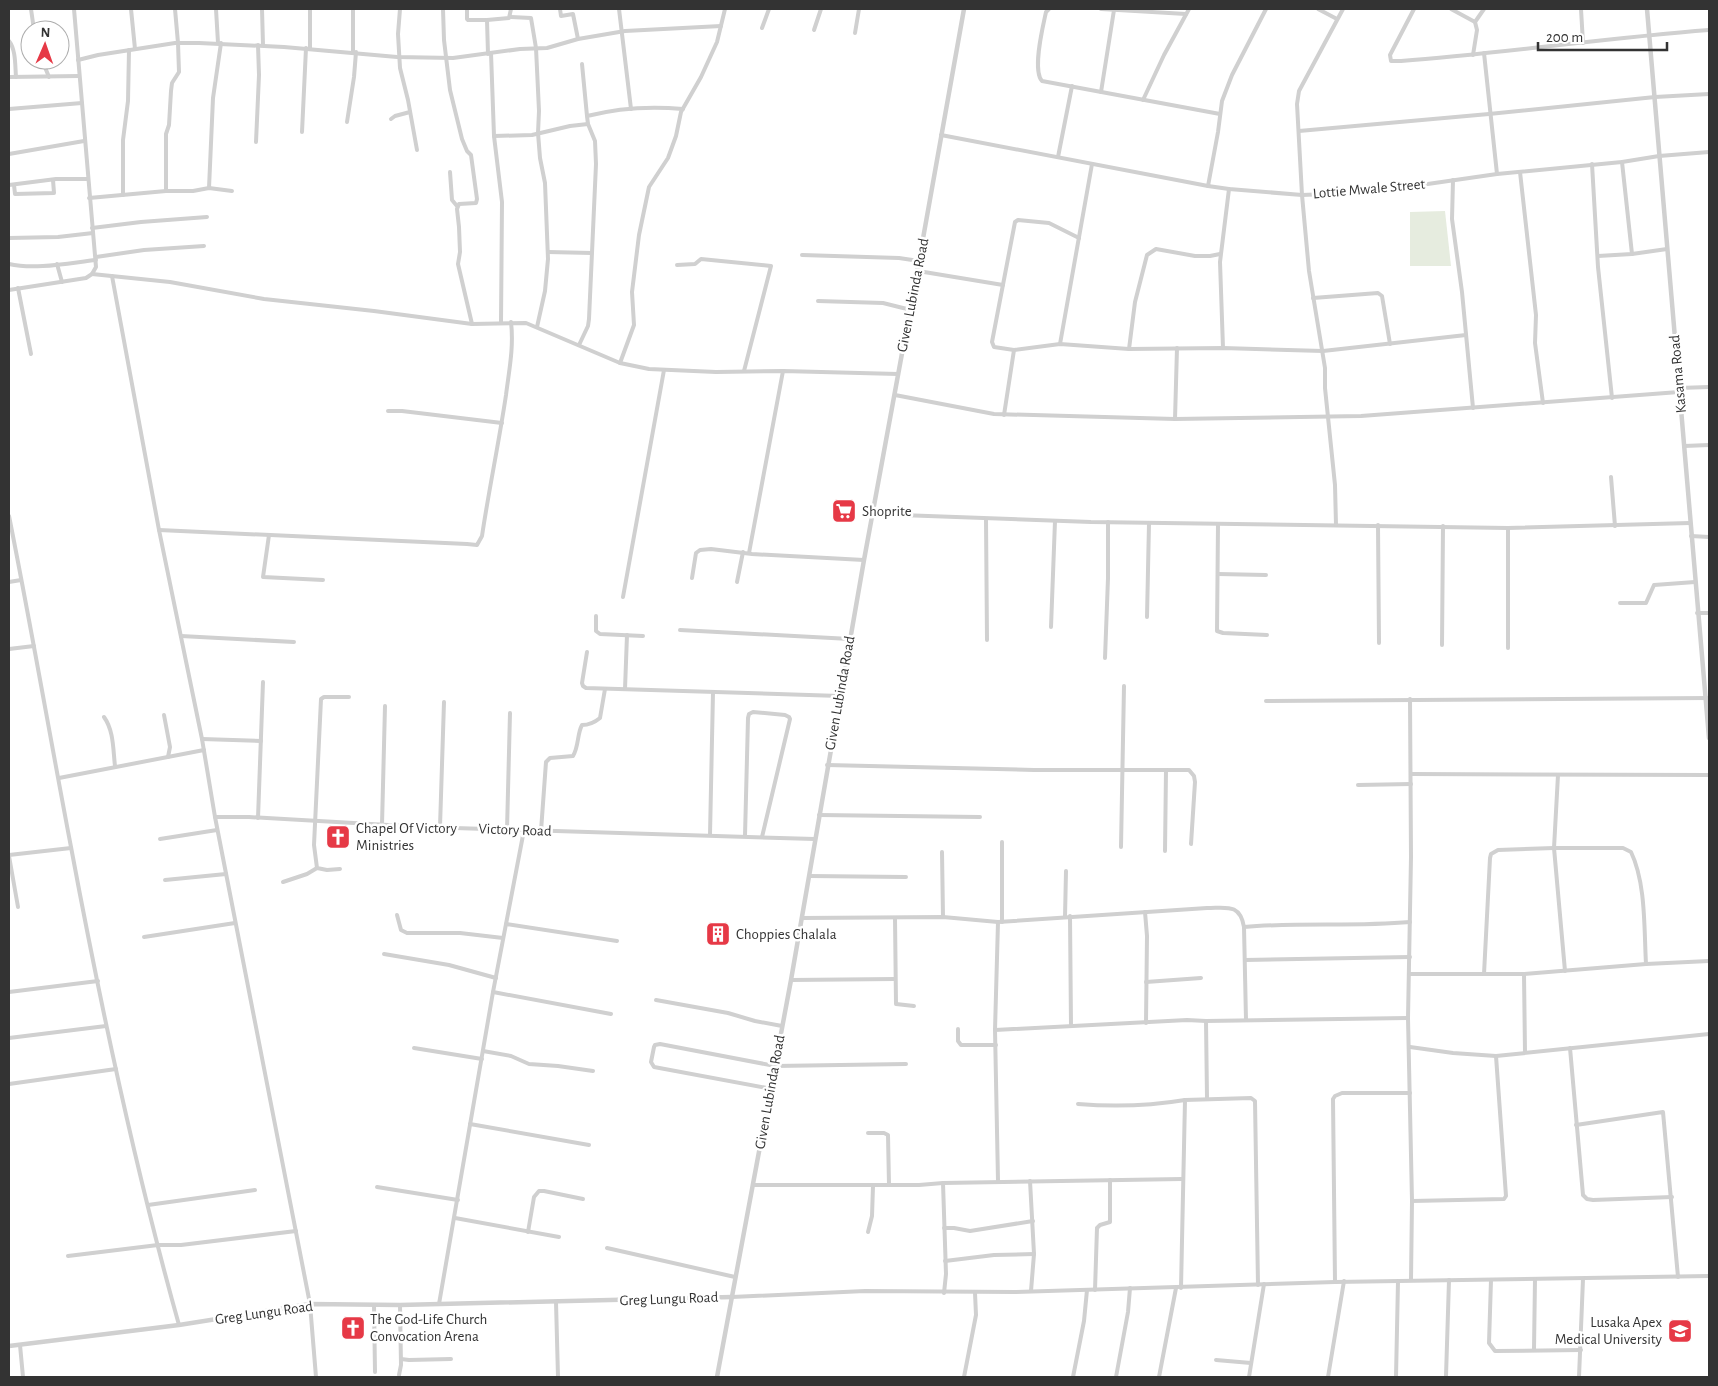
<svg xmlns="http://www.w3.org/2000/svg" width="1718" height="1386" viewBox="0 0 1718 1386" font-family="'Alegreya Sans',sans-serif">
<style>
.green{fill:#e6ecdf}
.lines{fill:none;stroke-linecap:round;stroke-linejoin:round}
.minor{stroke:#d0d0d0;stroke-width:4}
.tertiary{stroke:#d0d0d0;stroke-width:4.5}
.labels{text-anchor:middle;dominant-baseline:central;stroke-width:5;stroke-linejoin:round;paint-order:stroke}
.street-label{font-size:15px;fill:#333;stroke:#fff}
.poi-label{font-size:15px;fill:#333;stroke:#fff;text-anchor:start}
</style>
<rect width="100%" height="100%" fill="#fff"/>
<path class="green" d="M1445,211L1451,266H1410V212Z"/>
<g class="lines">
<g class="minor">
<path d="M31,9L34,30"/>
<path d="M131,9L135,49"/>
<path d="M216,9L218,43"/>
<path d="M262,9L263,45"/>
<path d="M310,9V49"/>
<path d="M400,9L398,34L400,68L408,100L417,150"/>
<path d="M443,9L444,40L450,90L462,139L467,151L471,155L477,199L476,203L459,204L457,209L459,227L460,252L458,264L472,324"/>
<path d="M467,9V19L468,20H487L509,18L511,9"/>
<path d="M560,9L561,16L573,14L578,39"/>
<path d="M619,9L631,109"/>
<path d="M1049,9L1046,12C1043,26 1032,70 1042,81L1220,114"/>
<path d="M1101,9L1186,14"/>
<path d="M1318,9L1337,19"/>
<path d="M1414,9L1390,55L1391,61H1401C1504,53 1606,38 1709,30"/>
<path d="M1451,9L1475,22"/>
<path d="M1581,9L1583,43"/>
<path d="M511,17L531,18L536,48L539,111L538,133L540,158L545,183L548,259L545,291L537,327"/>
<path d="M487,20L488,54"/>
<path d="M762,28L769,9"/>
<path d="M814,30L821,9"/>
<path d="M855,33L859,9"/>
<path d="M9,41C16,50 15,65 16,77"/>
<path d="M353,52V9"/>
<path d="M491,53L494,136L502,202L501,323"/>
<path d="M1484,53L1497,174"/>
<path d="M1473,55L1477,30L1475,22L1484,9"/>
<path d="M42,60L49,77"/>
<path d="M78,60L98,55L175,43H199L284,47L397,57L453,58L520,49L547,48L578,39L625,31L721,26"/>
<path d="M582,64L587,116"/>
<path d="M9,77L79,76"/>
<path d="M1101,92L1114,10"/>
<path d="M1143,100L1164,55L1189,9"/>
<path d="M9,109L82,103"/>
<path d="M391,119L395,116L410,112"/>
<path d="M347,122L354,77L356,52"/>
<path d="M1299,131L1489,114L1655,97L1709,94"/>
<path d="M302,132L306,48"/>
<path d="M941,135L1208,186L1229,189L1302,195L1352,193L1393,189L1497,174L1622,162L1659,156L1709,152"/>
<path d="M494,136L532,135L570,126L588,124"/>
<path d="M256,142L259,75L258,45"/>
<path d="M9,154L84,141"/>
<path d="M1058,157L1072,86"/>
<path d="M1622,162L1632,254"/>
<path d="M1592,164L1598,267L1612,398"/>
<path d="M450,172L452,200L457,206"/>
<path d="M1520,172L1536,315L1535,343L1543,403"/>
<path d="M1453,180L1452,219L1462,292L1473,408"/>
<path d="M9,185L56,179H87"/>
<path d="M14,185L15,194L54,193L53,180"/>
<path d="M1208,186L1218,132L1222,101L1232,75L1266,9"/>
<path d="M209,188L213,98L221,43"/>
<path d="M166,191V134L169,125L171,91L172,83L179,72L178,43L175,9"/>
<path d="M123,195V140L128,101L129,50"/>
<path d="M89,198L166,191H193L209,188L232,191"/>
<path d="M92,228L141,222L207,217"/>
<path d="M9,238L58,237L93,233"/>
<path d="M1079,238L1049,223L1018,220L1015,222L992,342L994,347L1014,350L1060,344L1129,349L1223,348L1323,351L1466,335"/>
<path d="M548,252L592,253"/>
<path d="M802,255L899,258L919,261"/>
<path d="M1598,256L1632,254L1667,249"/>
<path d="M96,257L144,250L204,246"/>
<path d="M9,264C35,270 69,263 96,260"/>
<path d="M57,264L62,282"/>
<path d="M677,265L695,264L701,259L771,266L744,371"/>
<path d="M918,271L1003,285"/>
<path d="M92,274L170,282L264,299L374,311L472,324L526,323L620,363L649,369L716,372L783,371L898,374"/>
<path d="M112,276L159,530L202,739L215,817L310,1304L316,1377"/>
<path d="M18,288L31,354"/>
<path d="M9,290L86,278L92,274L96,267L74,9"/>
<path d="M1313,298L1378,293L1382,296L1390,344"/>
<path d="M818,301L883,303L911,310"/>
<path d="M1060,344L1092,164"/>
<path d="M579,345L588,326L589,319L596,164L595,141L588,124L587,116C618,108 651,106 683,109"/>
<path d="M1223,348L1220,262L1229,189"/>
<path d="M1129,349L1135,302L1147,255L1156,249L1195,256H1210L1220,254"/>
<path d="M620,363L634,325L632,292L639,235L649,187L668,158L676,136L681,112L701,77L717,42L725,9"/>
<path d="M1679,388L1709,387"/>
<path d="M895,395L994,414L1175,419L1361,416L1679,392"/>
<path d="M388,411H402L502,423"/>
<path d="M1004,415L1014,350"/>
<path d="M1175,419L1177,348"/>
<path d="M1684,446L1709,445"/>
<path d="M1611,477L1615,526"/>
<path d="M873,514L1091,522L1508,528L1690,523"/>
<path d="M9,516C31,626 50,737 71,847C101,1008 135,1168 179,1325"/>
<path d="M986,519L987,640"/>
<path d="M1218,524L1217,631L1223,633L1267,635"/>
<path d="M1336,525L1335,485L1325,388V368L1309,271L1302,195L1297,104L1299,91L1343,9"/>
<path d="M1378,525L1379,643"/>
<path d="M159,530L467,544L477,545L482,536C489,489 499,442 506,395C509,371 514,347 511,322"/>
<path d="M269,535L263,577L323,580"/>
<path d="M1691,536L1709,537"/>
<path d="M749,553L783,371"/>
<path d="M1218,574L1266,575"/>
<path d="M692,578L696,553L700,550L711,549L752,554L864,560"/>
<path d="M9,582L21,580"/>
<path d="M737,582L743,552"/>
<path d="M623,597L664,370"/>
<path d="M1620,603H1646L1654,585L1695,582"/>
<path d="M1697,613H1709"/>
<path d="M596,616V631L600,634L643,636"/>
<path d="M1147,617L1149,523"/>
<path d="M1051,627L1055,521"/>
<path d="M680,630L850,639"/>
<path d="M181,636L294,642"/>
<path d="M1442,645L1443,526"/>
<path d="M1508,648V528"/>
<path d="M9,649L34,646"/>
<path d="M587,652L582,683L583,686L586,688L840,696"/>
<path d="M1105,658L1108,578V522"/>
<path d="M625,689L627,635"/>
<path d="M1410,699L1411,857L1408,1018L1412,1201L1411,1280"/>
<path d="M1266,701L1709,698"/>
<path d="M164,715L170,747L168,757"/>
<path d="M104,717C114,731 113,750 115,766"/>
<path d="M202,739L261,741"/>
<path d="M827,765L1034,770H1189L1194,776L1195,782L1191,844"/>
<path d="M1411,774L1709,775"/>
<path d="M1558,775L1554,848L1565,971"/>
<path d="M59,778L204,750"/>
<path d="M1358,785L1411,784"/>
<path d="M819,815L980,817"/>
<path d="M215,817H249L423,827L815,839"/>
<path d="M258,818L263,682"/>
<path d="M382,825L385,706"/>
<path d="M440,827L444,702"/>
<path d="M507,830L510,713"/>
<path d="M541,831L546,762L550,758L573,756C579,746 577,734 582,725C589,725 594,723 600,718L605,689"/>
<path d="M710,835L713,692"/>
<path d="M745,836L748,718L749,714L753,712L785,715L789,717L790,719L762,837"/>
<path d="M160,839L217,830"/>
<path d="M1121,847L1124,686"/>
<path d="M1165,851L1166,770"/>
<path d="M942,852L943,917"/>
<path d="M9,855L71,848"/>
<path d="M9,856L18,907"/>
<path d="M340,869L327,870L317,868L314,845L321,699L324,697H349"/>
<path d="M809,876L906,877"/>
<path d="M165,880L226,874"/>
<path d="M283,882L307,874L317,868"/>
<path d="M1145,912L1147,936L1146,1023"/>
<path d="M397,915L401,930L407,933H460L503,938"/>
<path d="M1070,916L1071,1026"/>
<path d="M1065,917L1066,871"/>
<path d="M802,918L943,917L998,922L1207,908C1226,908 1240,903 1244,927L1246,1020"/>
<path d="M895,918L896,1004L914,1006"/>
<path d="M998,922L995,1030L998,1181"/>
<path d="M1002,922V842"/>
<path d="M506,924L617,941"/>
<path d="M1244,927C1299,922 1354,927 1410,922"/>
<path d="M144,937L235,923"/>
<path d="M384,954L449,965L496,978"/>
<path d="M1245,960L1410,957"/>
<path d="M1409,974H1524L1646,964L1709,961"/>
<path d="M1484,974L1490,858L1491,854L1498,850L1554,848H1623L1631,852C1646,883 1644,929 1646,964"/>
<path d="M1524,974L1525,1052"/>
<path d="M791,980L895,979"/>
<path d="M1146,982L1201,978"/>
<path d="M9,992L98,981"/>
<path d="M493,992L611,1014"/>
<path d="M656,1000L728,1013L755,1021L782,1026"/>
<path d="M1206,1021L1207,1098"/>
<path d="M958,1029V1041L961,1045H996"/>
<path d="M995,1030L1187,1020L1206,1021L1408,1018"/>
<path d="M9,1038L106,1026"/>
<path d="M1410,1047L1453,1053L1496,1056L1709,1034"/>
<path d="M414,1048L482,1059"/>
<path d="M1570,1048L1583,1195L1587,1199L1593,1200L1672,1197"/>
<path d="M483,1051L511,1056L529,1064L558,1066L593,1071"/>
<path d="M9,1084L116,1069"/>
<path d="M772,1089L654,1067L651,1062L654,1047L655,1045L660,1044L775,1066L906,1064"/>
<path d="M1078,1104C1114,1107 1149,1106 1185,1100"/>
<path d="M470,1124L589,1145"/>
<path d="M1576,1125L1663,1112L1678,1277"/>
<path d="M868,1133H884L888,1135L889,1185"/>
<path d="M1030,1181L1034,1254L1031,1291"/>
<path d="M943,1183L946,1274L944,1293"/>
<path d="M754,1185H919L943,1183L1182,1179"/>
<path d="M377,1187L458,1200"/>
<path d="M1412,1201L1504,1199L1506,1196L1496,1056"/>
<path d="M148,1205L255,1190"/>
<path d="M455,1218L559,1237"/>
<path d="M944,1228H954L970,1231L1033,1221"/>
<path d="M528,1232L534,1197L539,1191H544L583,1199"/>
<path d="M868,1232L872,1216L873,1186"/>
<path d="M607,1248L735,1277"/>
<path d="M68,1256L158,1245H181L296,1231"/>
<path d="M945,1261L994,1255L1034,1254"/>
<path d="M1491,1280L1489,1343L1495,1351L1581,1350"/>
<path d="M1335,1282L1333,1099L1335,1096L1342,1093H1410"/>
<path d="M1181,1288L1185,1100L1251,1098L1255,1101L1258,1285"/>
<path d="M1095,1290L1097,1228L1100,1225L1110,1222V1180"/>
<path d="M732,1297L865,1291L1015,1292L1335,1282L1709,1276"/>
<path d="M556,1302L558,1377"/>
<path d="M439,1304L493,992L524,830"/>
<path d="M374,1305L375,1372"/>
<path d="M20,1345L23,1377"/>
<path d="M1534,1349L1535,1279"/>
<path d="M401,1359L409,1360L451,1359"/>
<path d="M1216,1360L1251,1363"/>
<path d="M399,1375L401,1365L400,1305"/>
<path d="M1446,1376L1449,1280"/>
<path d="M964,1377L976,1315L975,1293"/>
<path d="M1073,1377L1084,1321L1087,1290"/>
<path d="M1116,1377L1128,1312L1130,1288"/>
<path d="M1159,1377L1176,1288"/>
<path d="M1249,1377L1264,1284"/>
<path d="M1328,1377L1344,1281"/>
<path d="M1396,1377L1398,1281"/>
<path d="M1579,1377L1583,1279"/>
</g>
<g class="tertiary">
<path d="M1647,9L1709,738"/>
<path d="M9,1346L179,1325L310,1304L400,1305L732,1297"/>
<path d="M717,1377L791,980L864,560L919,261L964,9"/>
</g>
</g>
<defs>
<symbol id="supermarket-square" viewBox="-11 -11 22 22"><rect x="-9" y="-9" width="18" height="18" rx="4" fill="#e63946" stroke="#fff"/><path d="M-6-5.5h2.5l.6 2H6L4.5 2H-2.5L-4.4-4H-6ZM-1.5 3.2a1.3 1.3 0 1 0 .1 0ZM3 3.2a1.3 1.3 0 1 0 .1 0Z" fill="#fff"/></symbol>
<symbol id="church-square" viewBox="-11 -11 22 22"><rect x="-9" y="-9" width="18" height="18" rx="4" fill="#e63946" stroke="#fff"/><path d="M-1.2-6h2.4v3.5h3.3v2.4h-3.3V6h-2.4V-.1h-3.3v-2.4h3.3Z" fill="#fff"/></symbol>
<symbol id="building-square" viewBox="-11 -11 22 22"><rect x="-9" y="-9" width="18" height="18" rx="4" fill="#e63946" stroke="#fff"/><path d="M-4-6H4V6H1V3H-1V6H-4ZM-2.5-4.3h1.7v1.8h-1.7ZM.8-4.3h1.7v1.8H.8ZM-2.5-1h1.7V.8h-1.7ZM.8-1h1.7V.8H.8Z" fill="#fff"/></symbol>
<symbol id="university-square" viewBox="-11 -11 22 22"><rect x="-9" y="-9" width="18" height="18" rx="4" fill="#e63946" stroke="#fff"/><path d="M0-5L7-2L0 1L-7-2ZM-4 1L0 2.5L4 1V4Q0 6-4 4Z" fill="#fff"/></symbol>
</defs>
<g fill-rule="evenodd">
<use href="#supermarket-square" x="830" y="497" width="28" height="28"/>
<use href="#church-square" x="324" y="823" width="28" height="28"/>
<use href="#building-square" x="704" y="920" width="28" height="28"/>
<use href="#church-square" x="339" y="1314" width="28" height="28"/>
<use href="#university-square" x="1666" y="1317" width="28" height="28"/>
</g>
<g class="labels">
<g class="street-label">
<text transform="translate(1369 189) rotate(-5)">Lottie Mwale Street</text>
<text transform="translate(913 295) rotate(-79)">Given Lubinda Road</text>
<text transform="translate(1678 374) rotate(-95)">Kasama Road</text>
<text transform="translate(840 693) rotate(-80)">Given Lubinda Road</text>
<text transform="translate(515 830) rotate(2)">Victory Road</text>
<text transform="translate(770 1092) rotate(-80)">Given Lubinda Road</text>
<text transform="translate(669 1299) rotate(-2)">Greg Lungu Road</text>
<text transform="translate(264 1313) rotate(-8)">Greg Lungu Road</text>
</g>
<g class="poi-label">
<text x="862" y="511">Shoprite</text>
<text x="356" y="828">Chapel Of Victory<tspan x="356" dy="17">Ministries</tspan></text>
<text x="736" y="934">Choppies Chalala</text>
<text x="370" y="1319">The God-Life Church<tspan x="370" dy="17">Convocation Arena</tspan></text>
<text x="1662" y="1322" text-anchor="end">Lusaka Apex<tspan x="1662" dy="17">Medical University</tspan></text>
</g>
</g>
<rect width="1718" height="1386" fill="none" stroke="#333333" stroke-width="20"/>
<g transform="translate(45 45) rotate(2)"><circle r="24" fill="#ffffff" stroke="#adadad"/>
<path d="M0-4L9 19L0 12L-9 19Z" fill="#e63946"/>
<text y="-8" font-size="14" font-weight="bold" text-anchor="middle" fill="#333333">N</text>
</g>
<path d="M1538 42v8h129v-8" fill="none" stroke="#333333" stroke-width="2.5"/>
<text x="1546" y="42" font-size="15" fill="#333333" stroke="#ffffff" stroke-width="4" paint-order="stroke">200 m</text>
</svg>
